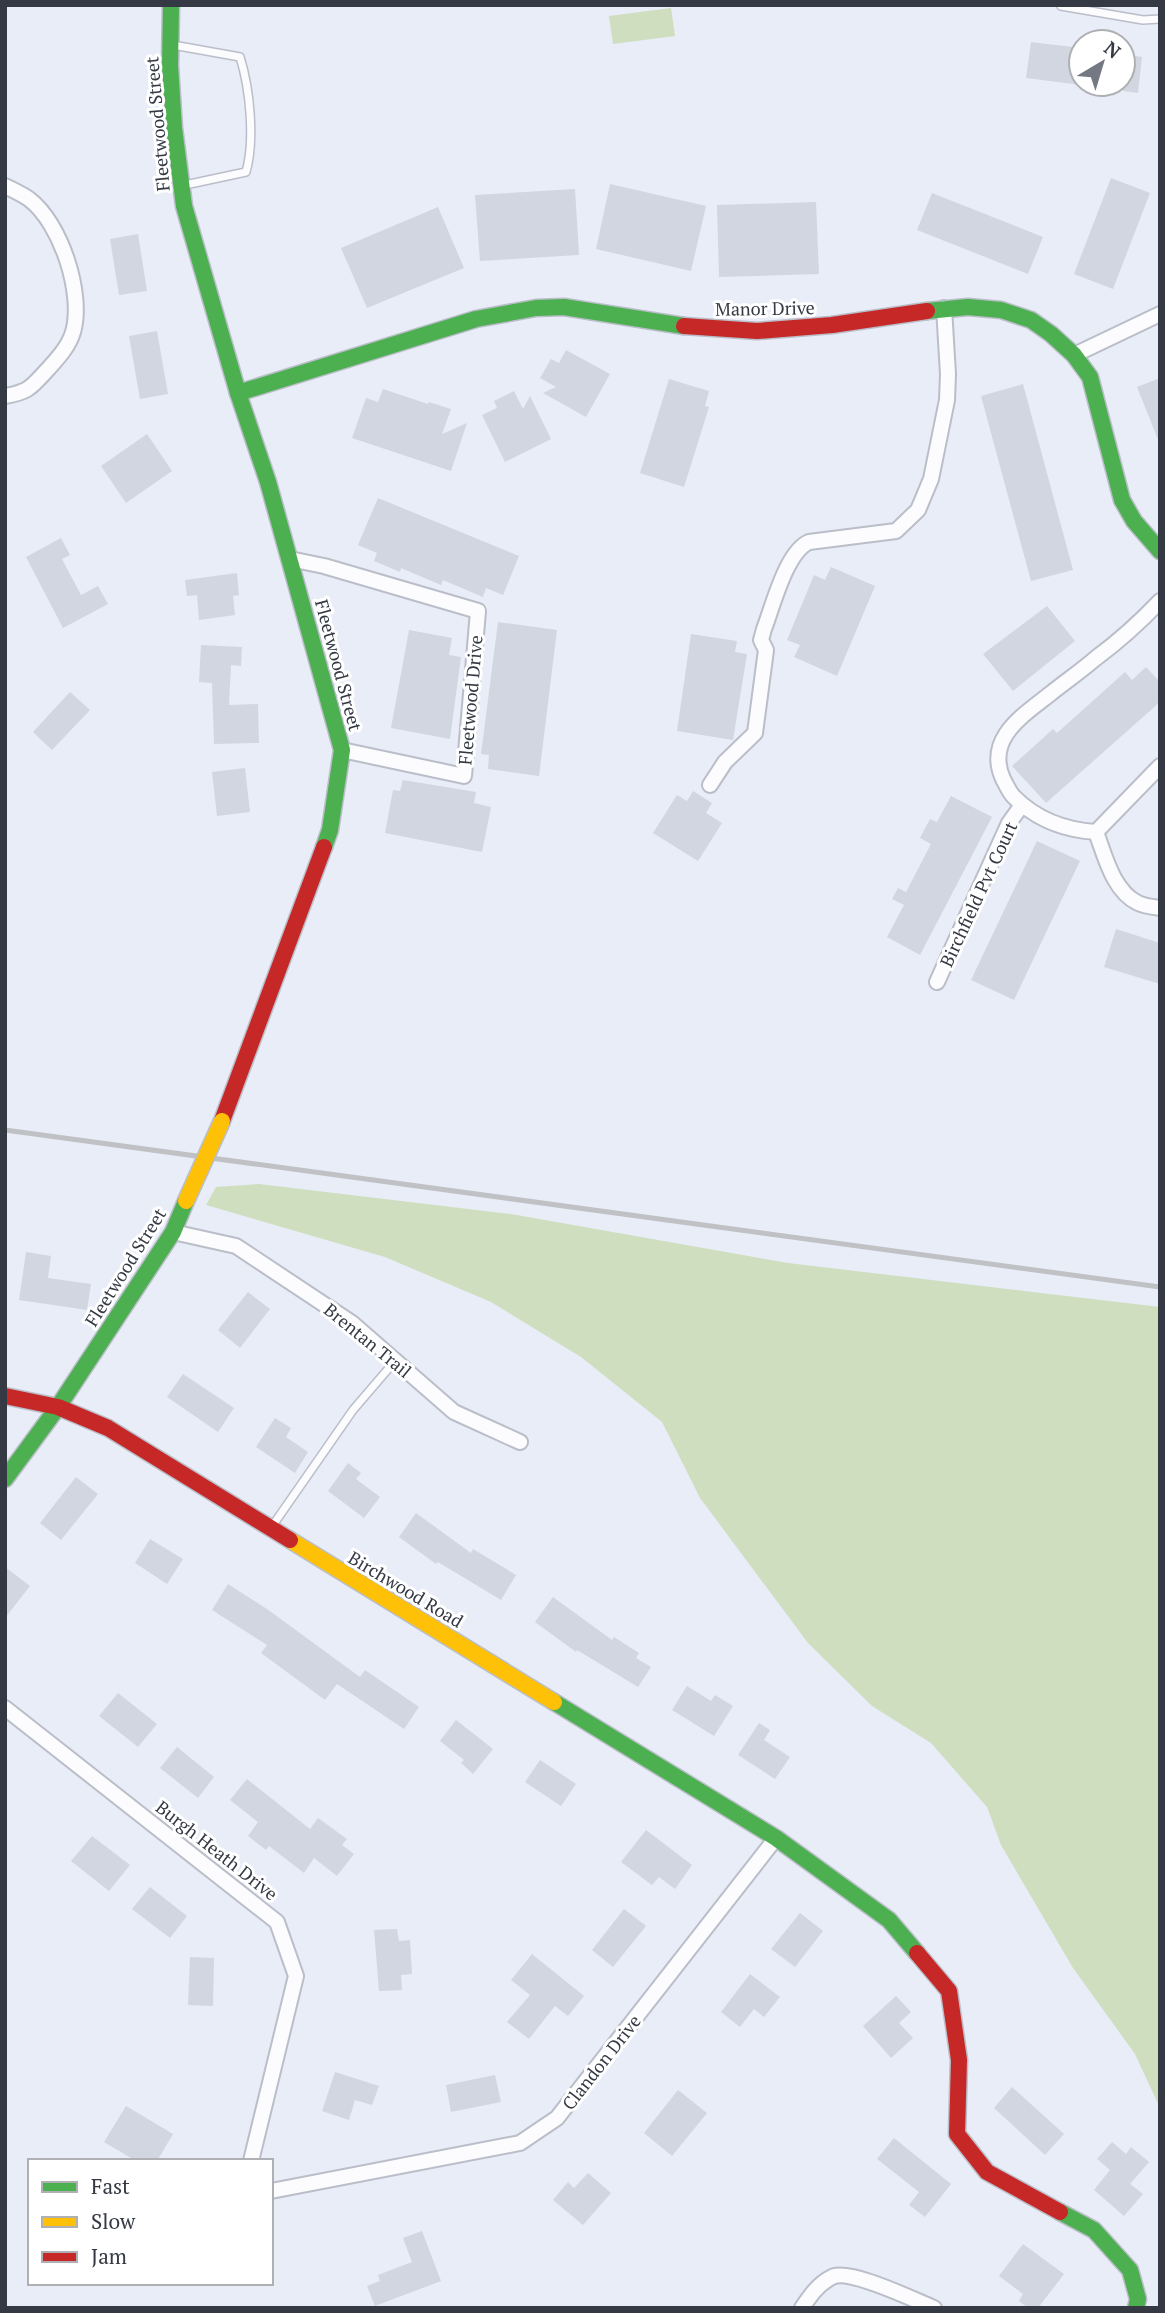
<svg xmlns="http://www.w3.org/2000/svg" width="1165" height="2313" viewBox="0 0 1165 2313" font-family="'PT Serif',serif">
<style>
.green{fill:#cfdebf}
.building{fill:#d2d6e0}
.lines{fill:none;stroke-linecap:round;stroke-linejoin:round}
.lane-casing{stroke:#babec8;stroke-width:10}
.street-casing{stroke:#babec8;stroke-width:18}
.fast-casing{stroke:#babec8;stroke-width:19}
.slow-casing{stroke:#babec8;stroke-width:19}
.jam-casing{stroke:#babec8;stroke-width:19}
.lane{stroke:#fcfcfe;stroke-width:7}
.street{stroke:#fcfcfe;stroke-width:14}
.fast{stroke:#4caf50;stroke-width:16}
.slow{stroke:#ffc107;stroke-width:16}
.jam{stroke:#c62828;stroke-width:16}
.rail{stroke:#bfc1c4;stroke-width:5}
.slow-bridge-casing{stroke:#babec8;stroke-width:19;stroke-linecap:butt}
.slow-bridge{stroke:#ffc107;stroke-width:16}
.labels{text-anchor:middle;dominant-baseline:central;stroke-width:6;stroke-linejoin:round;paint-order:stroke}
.street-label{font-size:18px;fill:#343943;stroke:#fff}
</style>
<rect width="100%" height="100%" fill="#e8edf8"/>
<g class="green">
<path d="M671,8L675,36L613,44L609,16Z"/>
<path d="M259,1184L511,1214L788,1263L1160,1307V2108L1135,2054L1073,1968L1001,1845L987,1807L931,1743L872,1706L808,1643L700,1498L662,1422L581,1357L491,1302L385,1257L206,1205L216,1187Z"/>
</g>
<g class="building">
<path d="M1031,42L1081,48V85L1026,78Z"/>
<path d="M1123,54L1142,57L1138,93L1123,91Z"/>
<path d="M1111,178L1150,193L1113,289L1074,274Z"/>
<path d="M610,184L706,206L691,271L596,249Z"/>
<path d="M575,189L579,255L480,261L475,195Z"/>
<path d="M932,193L1043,237L1028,274L917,230Z"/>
<path d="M816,202L819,274L719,277L717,205Z"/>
<path d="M438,207L464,268L367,308L341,248Z"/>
<path d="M138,234L147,291L119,295L110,239Z"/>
<path d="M157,331L168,394L140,399L129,336Z"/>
<path d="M566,350L610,374L586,417L543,393L556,387L540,378L551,359L559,363Z"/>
<path d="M1160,378V442H1159L1137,387Z"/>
<path d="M669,379L709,391L705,406L709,407L684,487L640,473Z"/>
<path d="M1023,384L1073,570L1031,581L981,396Z"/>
<path d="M383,389L428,404L429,402L451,409L442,434L467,423L451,471L352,438L366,398L378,402Z"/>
<path d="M514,391L523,409L530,396L551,439L505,462L482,415L497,408L494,401Z"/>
<path d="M147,434L172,471L126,503L101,466Z"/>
<path d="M378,498L519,556L503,595L486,588L483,597L443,580L441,585L401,568L400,572L374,561L377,553L358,545Z"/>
<path d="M61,538L70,555L62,559L81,595L98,586L108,604L63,628L26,557Z"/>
<path d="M831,567L875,586L837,676L794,657L800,645L787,640L814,575L825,580Z"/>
<path d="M237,573L239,595L233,596L235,615L199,620L197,595L187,596L185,580Z"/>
<path d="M1047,606L1075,641L1013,691L983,654Z"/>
<path d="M498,622L557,630L539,776L488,769L489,755L481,754Z"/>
<path d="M409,630L452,638L449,655L461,657L450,739L391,728Z"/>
<path d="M691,634L737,641L735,652L747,654L733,740L677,731Z"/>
<path d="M201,645L242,647L241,666L231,665L229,705L258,704L259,743L214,744L212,683L199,682Z"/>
<path d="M1146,667L1160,682V702L1046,803L1012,766L1053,729L1057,733L1125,672L1132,680Z"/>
<path d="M70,692L90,710L52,750L33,732Z"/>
<path d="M245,768L250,812L217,816L212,772Z"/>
<path d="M403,780L476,792L474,803L491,807L482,852L385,833L393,790L400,791Z"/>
<path d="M693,791L712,803L706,813L722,823L698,861L653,833L677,795L687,801Z"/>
<path d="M951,796L992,817L920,955L887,937L904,905L892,899L898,888L906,892L931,844L920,838L930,819L937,822Z"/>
<path d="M1037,841L1080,861L1014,1000L971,980Z"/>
<path d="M1116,929L1160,943V984L1104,967Z"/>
<path d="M26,1252L51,1256L48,1278L91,1284L87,1310L19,1300Z"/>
<path d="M248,1292L270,1309L240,1348L218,1330Z"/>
<path d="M183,1374L234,1408L218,1432L167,1397Z"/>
<path d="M275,1418L291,1428L286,1437L308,1452L295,1473L256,1447Z"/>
<path d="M348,1463L361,1473L356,1479L380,1497L364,1518L328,1491Z"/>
<path d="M76,1477L98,1494L61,1540L40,1523Z"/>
<path d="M416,1513L471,1553L473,1549L516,1575L501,1600L438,1562L436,1564L399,1537Z"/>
<path d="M150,1539L183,1559L167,1584L135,1563Z"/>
<path d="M5,1567L30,1586L5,1618Z"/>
<path d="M228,1584L267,1609L360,1677L365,1670L419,1707L404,1729L337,1684L325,1700L261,1653L267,1645L212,1610Z"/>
<path d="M553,1597L612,1640L614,1637L639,1653L636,1658L651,1667L638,1687L577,1650L576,1652L535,1622Z"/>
<path d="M687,1686L711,1701L715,1695L733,1706L714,1736L672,1710Z"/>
<path d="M118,1693L157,1724L138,1747L99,1716Z"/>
<path d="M456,1720L493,1749L473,1774L461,1763L464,1760L440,1741Z"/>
<path d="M759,1723L770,1730L764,1740L790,1757L775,1779L738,1755Z"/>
<path d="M177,1747L214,1777L198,1798L160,1768Z"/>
<path d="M540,1760L576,1784L561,1806L525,1782Z"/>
<path d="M247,1779L310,1829L318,1818L347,1839L342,1845L354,1854L337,1876L314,1858L304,1873L269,1846L266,1850L248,1836L258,1822L230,1800Z"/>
<path d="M646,1830L692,1865L675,1889L659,1877L652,1885L621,1862Z"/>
<path d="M92,1836L130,1865L109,1891L71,1861Z"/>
<path d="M150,1887L187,1916L170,1938L132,1909Z"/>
<path d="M624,1909L646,1926L613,1967L592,1950Z"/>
<path d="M800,1913L823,1931L795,1967L771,1949Z"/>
<path d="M397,1929L399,1941L410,1940L412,1974L401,1975L402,1990L379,1991L374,1930Z"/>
<path d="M532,1954L584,1996L568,2016L555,2006L529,2039L507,2022L530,1995L511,1980Z"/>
<path d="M190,1957L214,1958L213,2006L188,2005Z"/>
<path d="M750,1974L780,1997L764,2017L754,2009L740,2027L721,2012Z"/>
<path d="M896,1996L911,2012L899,2023L913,2038L891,2058L863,2026Z"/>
<path d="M335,2072L379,2086L372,2105L355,2100L349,2120L322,2111Z"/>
<path d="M495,2075L501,2102L451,2112L446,2085Z"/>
<path d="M1012,2087L1064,2134L1045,2155L994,2108Z"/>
<path d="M678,2090L707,2113L672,2156L644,2133Z"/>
<path d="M126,2106L173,2134L157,2161H136L104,2142Z"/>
<path d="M894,2138L951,2184L925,2217L909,2205L919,2192L877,2159Z"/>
<path d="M1112,2142L1126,2154L1131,2147L1149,2162L1130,2184L1143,2194L1124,2216L1094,2190L1110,2170L1097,2159Z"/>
<path d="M588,2173L611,2193L583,2225L553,2200L568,2182L574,2188Z"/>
<path d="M422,2231L441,2281L375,2306L367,2286L380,2281L378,2275L412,2262L403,2238Z"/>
<path d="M1023,2244L1064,2274L1038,2308H1028L1019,2301L1023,2294L999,2276Z"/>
</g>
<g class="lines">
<defs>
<g id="lane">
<path d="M1061,6L1143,20L1160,19"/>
<path d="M173,45L240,57C250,89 255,140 246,172L185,185"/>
<path d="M273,1525L353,1410L395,1361"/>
</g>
<g id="street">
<path d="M5,186C13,190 22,194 29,199C61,223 84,294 73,332C69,346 58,358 49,368C32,386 30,392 5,396"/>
<path d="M1074,355L1160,314"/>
<path d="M290,559L324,566L478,611L464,776L342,750"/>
<path d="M1160,601C1140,622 1119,641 1096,658C1081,671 1065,682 1050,694C1022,716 985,739 1003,779C1007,786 1009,792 1014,797C1036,819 1065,830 1096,832L1160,766"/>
<path d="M710,785L725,762L755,733L766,650L761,640L764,629C773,606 786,552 809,542L896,531L918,510L931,479L947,400L948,374L944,308"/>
<path d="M1096,832C1105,856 1113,891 1138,903C1144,906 1153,907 1160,908"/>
<path d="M937,982L1009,823L1022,805"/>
<path d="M173,1232L236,1246L352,1323L454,1412L520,1442"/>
<path d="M5,1708L277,1922L296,1976L251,2161"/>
<path d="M271,2191L520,2143L557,2118L776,1838"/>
<path d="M802,2308C810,2296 818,2284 832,2277C849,2268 914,2300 934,2308"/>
</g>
<g id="fast">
<path d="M171,5L170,66L174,128L184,206L238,393L268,482L342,750L330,830L324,847"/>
<path d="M927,311L968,307L1001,310L1031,320L1051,334L1074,355L1090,377L1122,500L1134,521L1160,551"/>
<path d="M238,393L476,319L536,308L564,307L684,326"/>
<path d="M5,1479L58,1407L173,1232L186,1201"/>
<path d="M554,1702L776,1838L889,1920L917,1953"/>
<path d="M1060,2212L1094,2230L1130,2270L1138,2299L1136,2308"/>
</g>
<path id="slow" d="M290,1540L554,1702"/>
<g id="jam">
<path d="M684,326L757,331L832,325L927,311"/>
<path d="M222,1121L324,847"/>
<path d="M5,1396L58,1407L108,1428L290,1540"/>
<path d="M917,1953L949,1991L959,2060L957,2134L987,2172L1060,2212"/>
</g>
</defs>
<use href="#lane" class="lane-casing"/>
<use href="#street" class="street-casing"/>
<use href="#fast" class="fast-casing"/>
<use href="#slow" class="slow-casing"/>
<use href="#jam" class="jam-casing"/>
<use href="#lane" class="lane"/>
<use href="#street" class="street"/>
<use href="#fast" class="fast"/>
<use href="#slow" class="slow"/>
<use href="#jam" class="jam"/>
<path class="rail" d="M5,1130L1160,1287"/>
<defs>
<path id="slow-bridge" d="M186,1201L222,1121"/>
</defs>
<use href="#slow-bridge" class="slow-bridge-casing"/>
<use href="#slow-bridge" class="slow-bridge"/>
</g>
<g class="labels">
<g class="street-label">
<text transform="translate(157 124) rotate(-95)">Fleetwood Street</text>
<text transform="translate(765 308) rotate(-1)">Manor Drive</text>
<text transform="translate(339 665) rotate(75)">Fleetwood Street</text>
<text transform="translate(470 700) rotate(-85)">Fleetwood Drive</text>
<text transform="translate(978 894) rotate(-65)">Birchfield Pvt Court</text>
<text transform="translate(125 1267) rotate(-58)">Fleetwood Street</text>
<text transform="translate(368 1340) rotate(39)">Brentan Trail</text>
<text transform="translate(406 1589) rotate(31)">Birchwood Road</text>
<text transform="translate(217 1850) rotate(38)">Burgh Heath Drive</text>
<text transform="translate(601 2062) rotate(-52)">Clandon Drive</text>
</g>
</g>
<rect width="1165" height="2313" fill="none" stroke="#343943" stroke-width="14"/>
<rect x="28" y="2159" width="245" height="126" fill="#ffffff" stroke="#aeb0b4" stroke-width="2"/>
<rect x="42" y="2182" width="35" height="10" fill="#4caf50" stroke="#aeb0b4" stroke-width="2"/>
<text x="91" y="2194" font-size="21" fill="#343943">Fast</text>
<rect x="42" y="2217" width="35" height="10" fill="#ffc107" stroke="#aeb0b4" stroke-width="2"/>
<text x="91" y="2229" font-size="21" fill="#343943">Slow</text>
<rect x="42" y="2252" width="35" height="10" fill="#c62828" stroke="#aeb0b4" stroke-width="2"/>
<text x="91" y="2264" font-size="21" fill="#343943">Jam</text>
<g transform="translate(1102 63) rotate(38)"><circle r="33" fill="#ffffff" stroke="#aeb0b4" stroke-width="2"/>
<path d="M0-5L12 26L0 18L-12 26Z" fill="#737882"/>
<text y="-10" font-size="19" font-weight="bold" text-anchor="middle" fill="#343943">N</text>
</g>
</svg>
